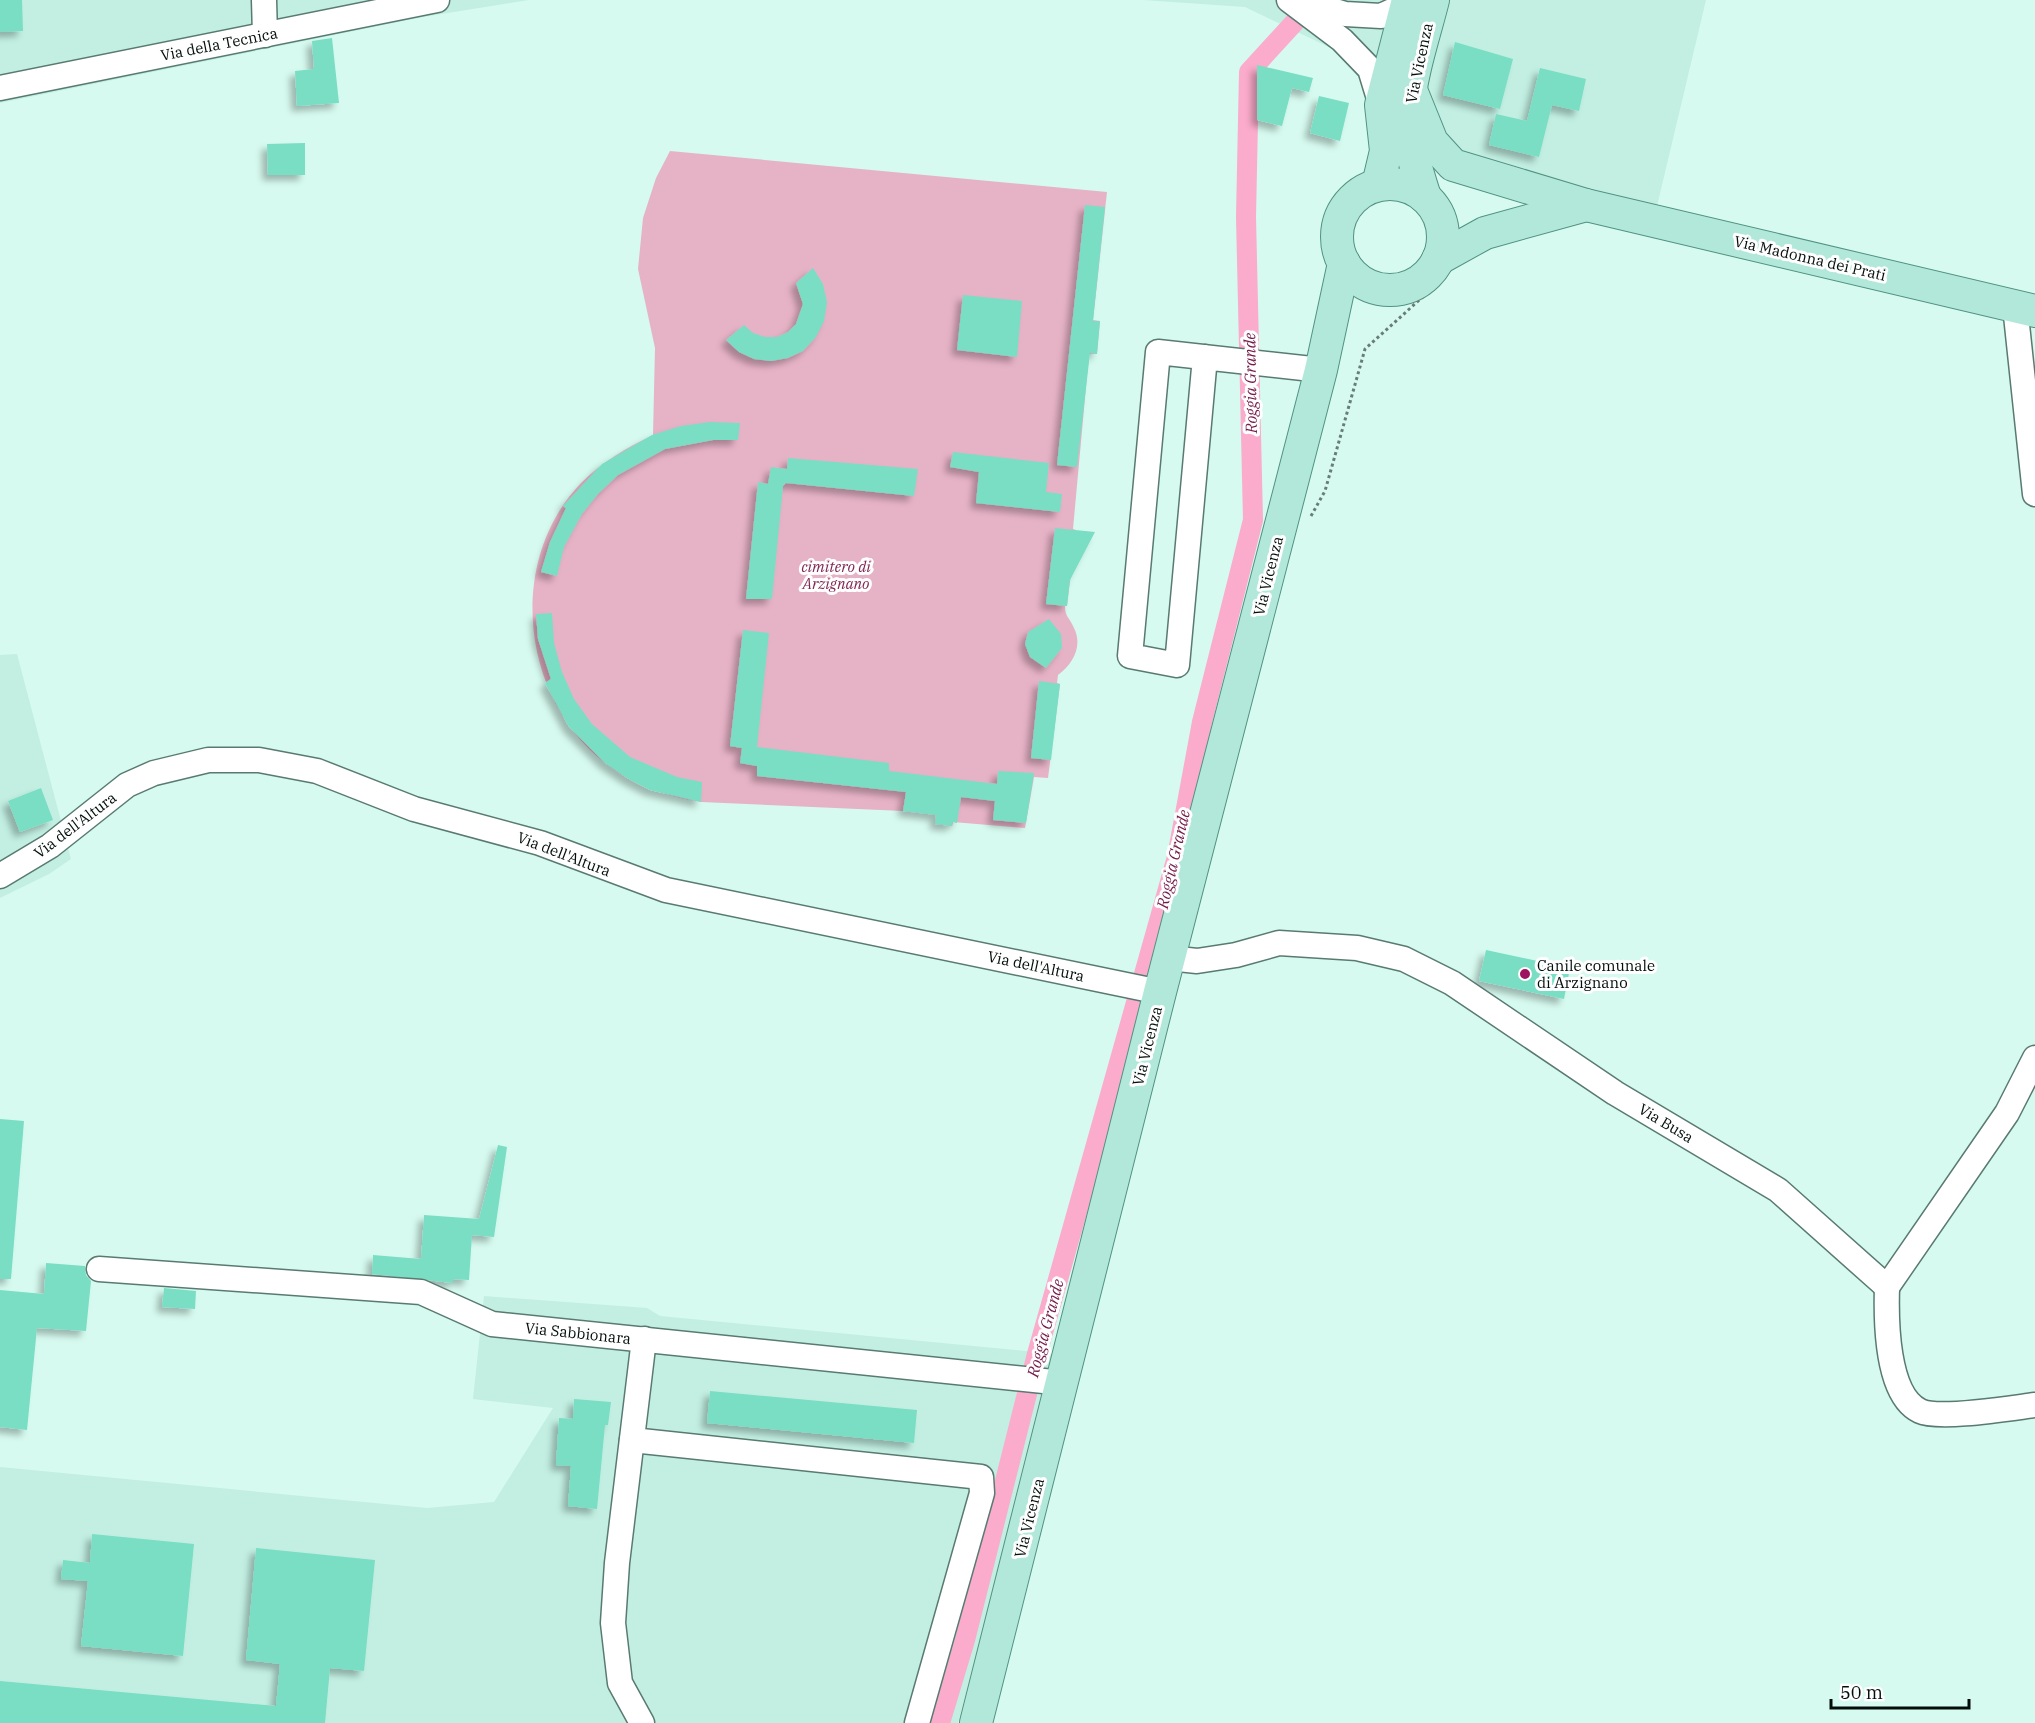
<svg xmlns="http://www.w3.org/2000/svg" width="2035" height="1723" viewBox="0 0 2035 1723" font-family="'IBM Plex Serif',serif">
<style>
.built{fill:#c2efe2}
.green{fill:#e6b2c6}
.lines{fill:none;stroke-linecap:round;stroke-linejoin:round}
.canal{stroke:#fbabcb;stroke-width:20}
.building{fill:#7adec4;filter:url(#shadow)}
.minor-casing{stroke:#597a71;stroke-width:27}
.major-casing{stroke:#529281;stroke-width:34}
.path{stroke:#677d77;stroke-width:3;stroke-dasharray:3 3;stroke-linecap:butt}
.minor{stroke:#fff;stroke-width:24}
.major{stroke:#b1e8da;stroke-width:32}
.poi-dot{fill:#9e1260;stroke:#fefefe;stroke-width:2}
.labels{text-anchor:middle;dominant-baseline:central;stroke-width:6;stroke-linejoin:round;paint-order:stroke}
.street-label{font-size:15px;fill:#030e0b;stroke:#fefefe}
.park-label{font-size:15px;font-style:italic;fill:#812653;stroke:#fefefe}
.poi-label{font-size:15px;fill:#030e0b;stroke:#fefefe;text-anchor:start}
.water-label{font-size:16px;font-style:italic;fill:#751a49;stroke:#fefefe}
</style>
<defs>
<filter id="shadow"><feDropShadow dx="-5.5" dy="5.5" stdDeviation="3" flood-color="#0004"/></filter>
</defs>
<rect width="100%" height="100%" fill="#d6faef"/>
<g class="built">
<path d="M0,0H529L423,17L0,103Z"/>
<path d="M1143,0H1706L1657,206L1573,185L1455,151L1369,89L1335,50L1245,7Z"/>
<path d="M17,654L71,859L49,874L0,898V655Z"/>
<path d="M484,1296L647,1308L660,1316L1057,1354L958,1723H0V1467L427,1508L494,1502L553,1408L473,1399Z"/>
</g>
<path class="green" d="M670,151L1107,192L1093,320L1100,321L1097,354H1089L1073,529L1076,530L1067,606H1065C1065,617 1070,618 1074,628C1083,646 1073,664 1058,675L1057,683L1060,684L1048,778L1034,777L1025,828L953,822L952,826L935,824L936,815L903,811L701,802C666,796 633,785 605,763C521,698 506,561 581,483C602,462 626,448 653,435L655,348L638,269L643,218L656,178Z"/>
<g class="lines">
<path class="canal" d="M940,1723L965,1640L1037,1354L1177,857L1202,722L1253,520L1246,217L1249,72L1314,1"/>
</g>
<g class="building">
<path d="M0,0H22L23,31L0,32Z"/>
<path d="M332,38L339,103L297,106L295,71L314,69L312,41Z"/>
<path d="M1455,42L1513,59L1500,109L1443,95Z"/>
<path d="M1257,65L1313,78L1309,92L1292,88L1282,126L1257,120Z"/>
<path d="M1540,68L1586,79L1579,111L1552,105L1539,157L1489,145L1496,114L1527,121Z"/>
<path d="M1319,96L1349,103L1340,141L1310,133Z"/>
<path d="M305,143V175H268L267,144Z"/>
<path d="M1085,205L1105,207L1093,321H1100L1097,354L1090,353L1077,467L1057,465Z"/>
<path d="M813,268L823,284L827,302L824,321L816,337L803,351L788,358L771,361L754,359L739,352L726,340L744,325L753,333L765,337H777L788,332L796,324L803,304L796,283Z"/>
<path d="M963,295L1022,301L1017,357L957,350Z"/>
<path d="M710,422L740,423L738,440H713L665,449L618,475L598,494L582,514L564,547L557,576L541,572L550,542L566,508L563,506L602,464L652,435L681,426Z"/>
<path d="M953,452L1049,463L1046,492L1062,494L1060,512L976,503L979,472L950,467Z"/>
<path d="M788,458L918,469L914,496L786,483L783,486L772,599H746L758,482L768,484L771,467L787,469Z"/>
<path d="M1055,528L1095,532L1070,580L1067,606L1046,604Z"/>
<path d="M552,613L554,643L562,672L574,699L592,724L630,757L677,777L702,782L701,802L650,790L627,778L605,763L569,727L545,683L551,679L538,639L536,614Z"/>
<path d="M1049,619L1061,634L1062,648L1046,668L1030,657L1025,644L1028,632Z"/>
<path d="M743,630L769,633L757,747L889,763V771L997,784L998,771L1034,773L1026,823L993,820L995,801L961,797L957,823L952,822V826L935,824L936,815L903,811L906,792L757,776V766L740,763L742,748L730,746Z"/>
<path d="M1039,681L1060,684L1051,760L1031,758Z"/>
<path d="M41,788L53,820L20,832L8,801Z"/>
<path d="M1486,950L1570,968L1564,999L1479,981Z"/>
<path d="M0,1119L24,1121L11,1279H0Z"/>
<path d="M498,1145L507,1147L494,1237L472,1235L469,1280L453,1279V1283L372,1274L373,1255L421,1259L424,1215L479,1219Z"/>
<path d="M46,1263L85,1266L86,1275L91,1281L86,1331L37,1328L27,1430L0,1427V1290L44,1294Z"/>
<path d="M164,1288L196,1291L195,1309L162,1307Z"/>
<path d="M710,1391L917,1410L914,1443L707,1423Z"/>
<path d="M574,1399L611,1402L608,1425H605L597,1509L568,1506L571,1466L556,1465L559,1418L573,1419Z"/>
<path d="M92,1534L194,1544L183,1656L81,1646L88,1581L61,1579L63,1560L90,1563Z"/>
<path d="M256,1548L375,1560L364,1671L330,1668L325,1723H0V1681L276,1706L280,1664L246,1660Z"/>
</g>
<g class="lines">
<defs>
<g id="minor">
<path d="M264,0L265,35"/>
<path d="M1289,0L1342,40L1370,69L1381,105"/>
<path d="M1298,0L1345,14L1381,16L1407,4"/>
<path d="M0,88L437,0"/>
<path d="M2015,306L2035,494"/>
<path d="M1205,357L1177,665L1130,656L1158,352L1321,370"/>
<path d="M0,876L50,846L127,785L154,773L208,760H259L317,771L414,809L540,843L666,890L1160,992"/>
<path d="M1169,958L1197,961L1236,955L1279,943L1357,948L1404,959L1452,983L1615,1093L1778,1190L1887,1287L2007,1113L2035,1058"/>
<path d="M99,1269L421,1292L492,1324L1063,1383"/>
<path d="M1887,1287C1886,1319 1886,1395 1920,1411C1939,1420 2011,1408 2035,1405"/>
<path d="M632,1440L981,1477L982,1493L917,1723"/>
<path d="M642,1723L620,1683L613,1623L617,1563L644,1339"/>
</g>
<g id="major">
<path d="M1411,90L1432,142L1453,165L1586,205L2035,311"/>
<circle cx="1390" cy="237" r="53"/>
<path d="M1378,185L1386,151L1381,105L1408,0"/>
<path d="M1425,197C1416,169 1407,139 1408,110C1411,73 1424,36 1433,0"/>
<path d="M1438,259L1485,233L1586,205"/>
<path d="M976,1723L1160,992L1321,370L1344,263"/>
</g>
</defs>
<use href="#minor" class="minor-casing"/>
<use href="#major" class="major-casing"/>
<path class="path" d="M1311,516L1325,491L1365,349L1437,284"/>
<use href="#minor" class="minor"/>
<use href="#major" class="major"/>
</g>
<circle class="poi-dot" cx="1525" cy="974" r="6"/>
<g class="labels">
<g class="street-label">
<text transform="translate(219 44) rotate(-11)">Via della Tecnica</text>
<text transform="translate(1419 63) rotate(-78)">Via Vicenza</text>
<text transform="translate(1810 258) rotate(13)">Via Madonna dei Prati</text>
<text transform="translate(1268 576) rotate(-76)">Via Vicenza</text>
<text transform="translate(75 825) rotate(-37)">Via dell'Altura</text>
<text transform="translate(564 854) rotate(21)">Via dell'Altura</text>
<text transform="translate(1036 966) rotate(12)">Via dell'Altura</text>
<text transform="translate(1147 1046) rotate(-76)">Via Vicenza</text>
<text transform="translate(1666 1123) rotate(31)">Via Busa</text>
<text transform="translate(578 1333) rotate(6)">Via Sabbionara</text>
<text transform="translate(1029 1518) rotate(-76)">Via Vicenza</text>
</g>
<g class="park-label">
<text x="836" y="566">cimitero di<tspan x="836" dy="17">Arzignano</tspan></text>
</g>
<g class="poi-label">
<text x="1537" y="965">Canile comunale<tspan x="1537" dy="17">di Arzignano</tspan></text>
</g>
<g class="water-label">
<text transform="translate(1250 383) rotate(-91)">Roggia Grande</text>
<text transform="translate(1173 859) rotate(-77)">Roggia Grande</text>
<text transform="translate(1045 1328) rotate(-75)">Roggia Grande</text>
</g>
</g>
<path d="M1831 1699v9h138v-9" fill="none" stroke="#030e0b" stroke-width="3"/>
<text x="1840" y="1699" font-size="18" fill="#030e0b" stroke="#fefefe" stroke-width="4.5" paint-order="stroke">50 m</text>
</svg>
